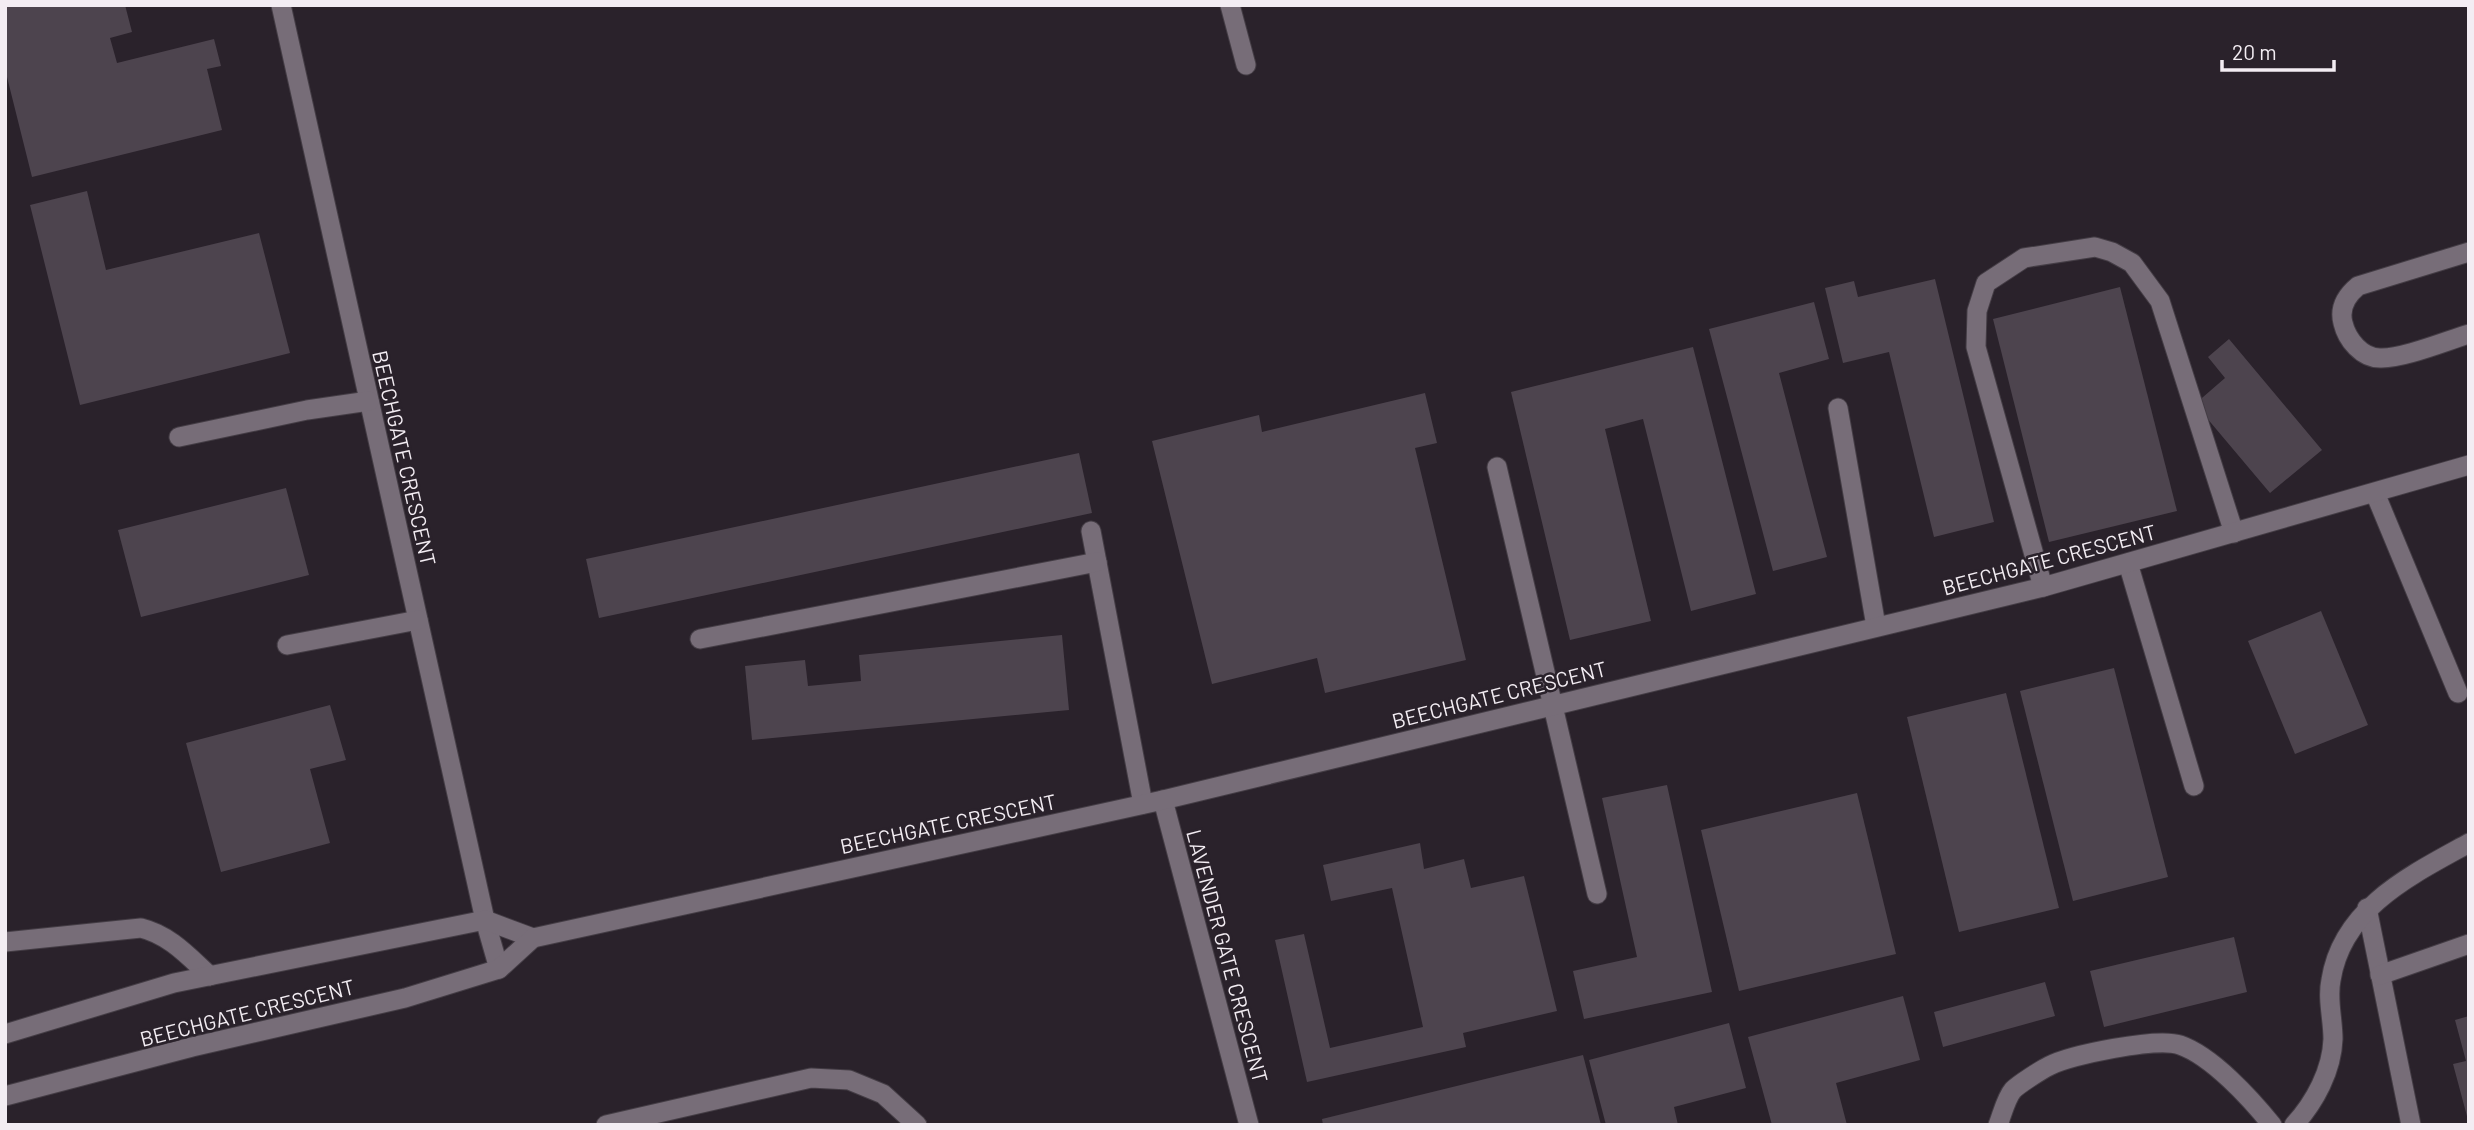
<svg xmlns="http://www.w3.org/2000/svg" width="2474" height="1130" viewBox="0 0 2474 1130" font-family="Barlow,sans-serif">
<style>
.building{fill:#4d444e}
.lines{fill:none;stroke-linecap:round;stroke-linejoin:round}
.lane-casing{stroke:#443d45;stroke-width:21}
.lane{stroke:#776d78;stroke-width:19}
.labels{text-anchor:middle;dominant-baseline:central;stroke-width:5;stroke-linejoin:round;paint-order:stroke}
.street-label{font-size:21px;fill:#f3edf3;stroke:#2a222b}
</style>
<rect width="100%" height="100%" fill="#2a222b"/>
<g class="building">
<path d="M5,5H125L132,32L110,38L117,63L214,39L221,66L207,69L222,130L32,177L5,69Z"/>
<path d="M87,191L106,270L259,233L290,353L80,405L30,205Z"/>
<path d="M1935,279L1994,522L1934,537L1889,352L1843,363L1825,288L1854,281L1858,297Z"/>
<path d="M2120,287L2177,511L2049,542L1993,319Z"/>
<path d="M1814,302L1829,359L1779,373L1827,557L1773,571L1709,329Z"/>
<path d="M2229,339L2322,450L2270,493L2195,404L2225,378L2208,357Z"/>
<path d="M1693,347L1756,594L1691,611L1643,419L1605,429L1651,621L1570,640L1511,392Z"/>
<path d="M1425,393L1437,443L1415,448L1466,660L1325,693L1317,658L1212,684L1152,441L1259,415L1262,432Z"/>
<path d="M1079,453L1092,513L599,618L586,559Z"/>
<path d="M286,488L309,575L141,617L118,530Z"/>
<path d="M2321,611L2368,725L2295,754L2248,641Z"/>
<path d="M1062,635L1069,710L752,740L745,666L805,660L808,686L861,681L859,655Z"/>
<path d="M2114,668L2168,877L2073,901L2020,691Z"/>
<path d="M2006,693L2059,908L1959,932L1907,717Z"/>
<path d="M330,705L346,760L310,769L330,843L221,872L186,743Z"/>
<path d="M1667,785L1712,992L1584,1019L1573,971L1637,957L1602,798Z"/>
<path d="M1857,793L1896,954L1739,991L1701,830Z"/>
<path d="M1420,843L1424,869L1464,859L1471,888L1524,876L1557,1011L1463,1033L1466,1047L1307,1082L1275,940L1304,934L1330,1048L1423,1027L1392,888L1331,901L1323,865Z"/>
<path d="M2234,937L2247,992L2104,1027L2090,971Z"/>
<path d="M2045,982L2055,1016L1943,1047L1934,1012Z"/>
<path d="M1903,996L1920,1060L1836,1083L1847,1125H1772L1748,1037Z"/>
<path d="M2469,1016V1120H2468L2453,1064L2466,1061L2455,1020Z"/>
<path d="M1729,1023L1746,1088L1674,1107L1678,1125H1606L1589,1060Z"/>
<path d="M1583,1055L1601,1125H1323L1322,1119Z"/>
</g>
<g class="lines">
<defs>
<g id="lane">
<path d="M281,5L485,920L499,969"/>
<path d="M1230,5L1246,65"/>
<path d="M2469,252L2358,286C2346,296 2339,308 2343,323C2347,340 2362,358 2380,358C2402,359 2446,341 2469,334"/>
<path d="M1838,408L1876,626"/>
<path d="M179,437L307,410L369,401"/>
<path d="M1497,467L1597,894"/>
<path d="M2375,493L2458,693"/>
<path d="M1091,531L1143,804"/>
<path d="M2128,563L2194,786"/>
<path d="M2043,587L1976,347L1977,311L1986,283L2024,258L2095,247L2112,252L2132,263L2160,301L2234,533"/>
<path d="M700,639L1097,562"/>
<path d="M287,645L418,620"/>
<path d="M1163,800L1249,1125"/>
<path d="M2367,908L2411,1125"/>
<path d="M5,942L141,928C170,935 189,957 210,976"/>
<path d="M2380,975L2469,944"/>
<path d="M5,1034L174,983L485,920L533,938"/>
<path d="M5,1096L192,1047L405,998L499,969L533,938L1163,800L2043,587L2469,465"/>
<path d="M606,1125L811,1078L849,1080L883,1094L917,1125"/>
<path d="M1998,1125C2002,1115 2006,1098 2013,1090C2019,1084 2041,1070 2049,1066C2070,1055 2157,1037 2180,1045C2212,1056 2251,1099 2272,1125"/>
<path d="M2294,1125C2315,1102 2332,1070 2333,1039C2333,1019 2327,999 2331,980C2342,908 2411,875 2469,843"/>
</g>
</defs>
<use href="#lane" class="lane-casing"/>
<use href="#lane" class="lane"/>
</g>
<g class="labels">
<g class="street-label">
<text transform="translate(405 458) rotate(77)">BEECHGATE CRESCENT</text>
<text transform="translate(2049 559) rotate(-15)">BEECHGATE CRESCENT</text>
<text transform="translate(1499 694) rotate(-14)">BEECHGATE CRESCENT</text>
<text transform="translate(948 823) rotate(-12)">BEECHGATE CRESCENT</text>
<text transform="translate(1228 956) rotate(75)">LAVENDER GATE CRESCENT</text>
<text transform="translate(247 1012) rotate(-14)">BEECHGATE CRESCENT</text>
</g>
</g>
<rect width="2474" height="1130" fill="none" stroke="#f3edf3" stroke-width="14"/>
<path d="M2222 60v10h112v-10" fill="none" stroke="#f3edf3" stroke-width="3.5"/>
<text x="2232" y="60" font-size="21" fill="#f3edf3" stroke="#2a222b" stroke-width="5" paint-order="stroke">20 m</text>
</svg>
